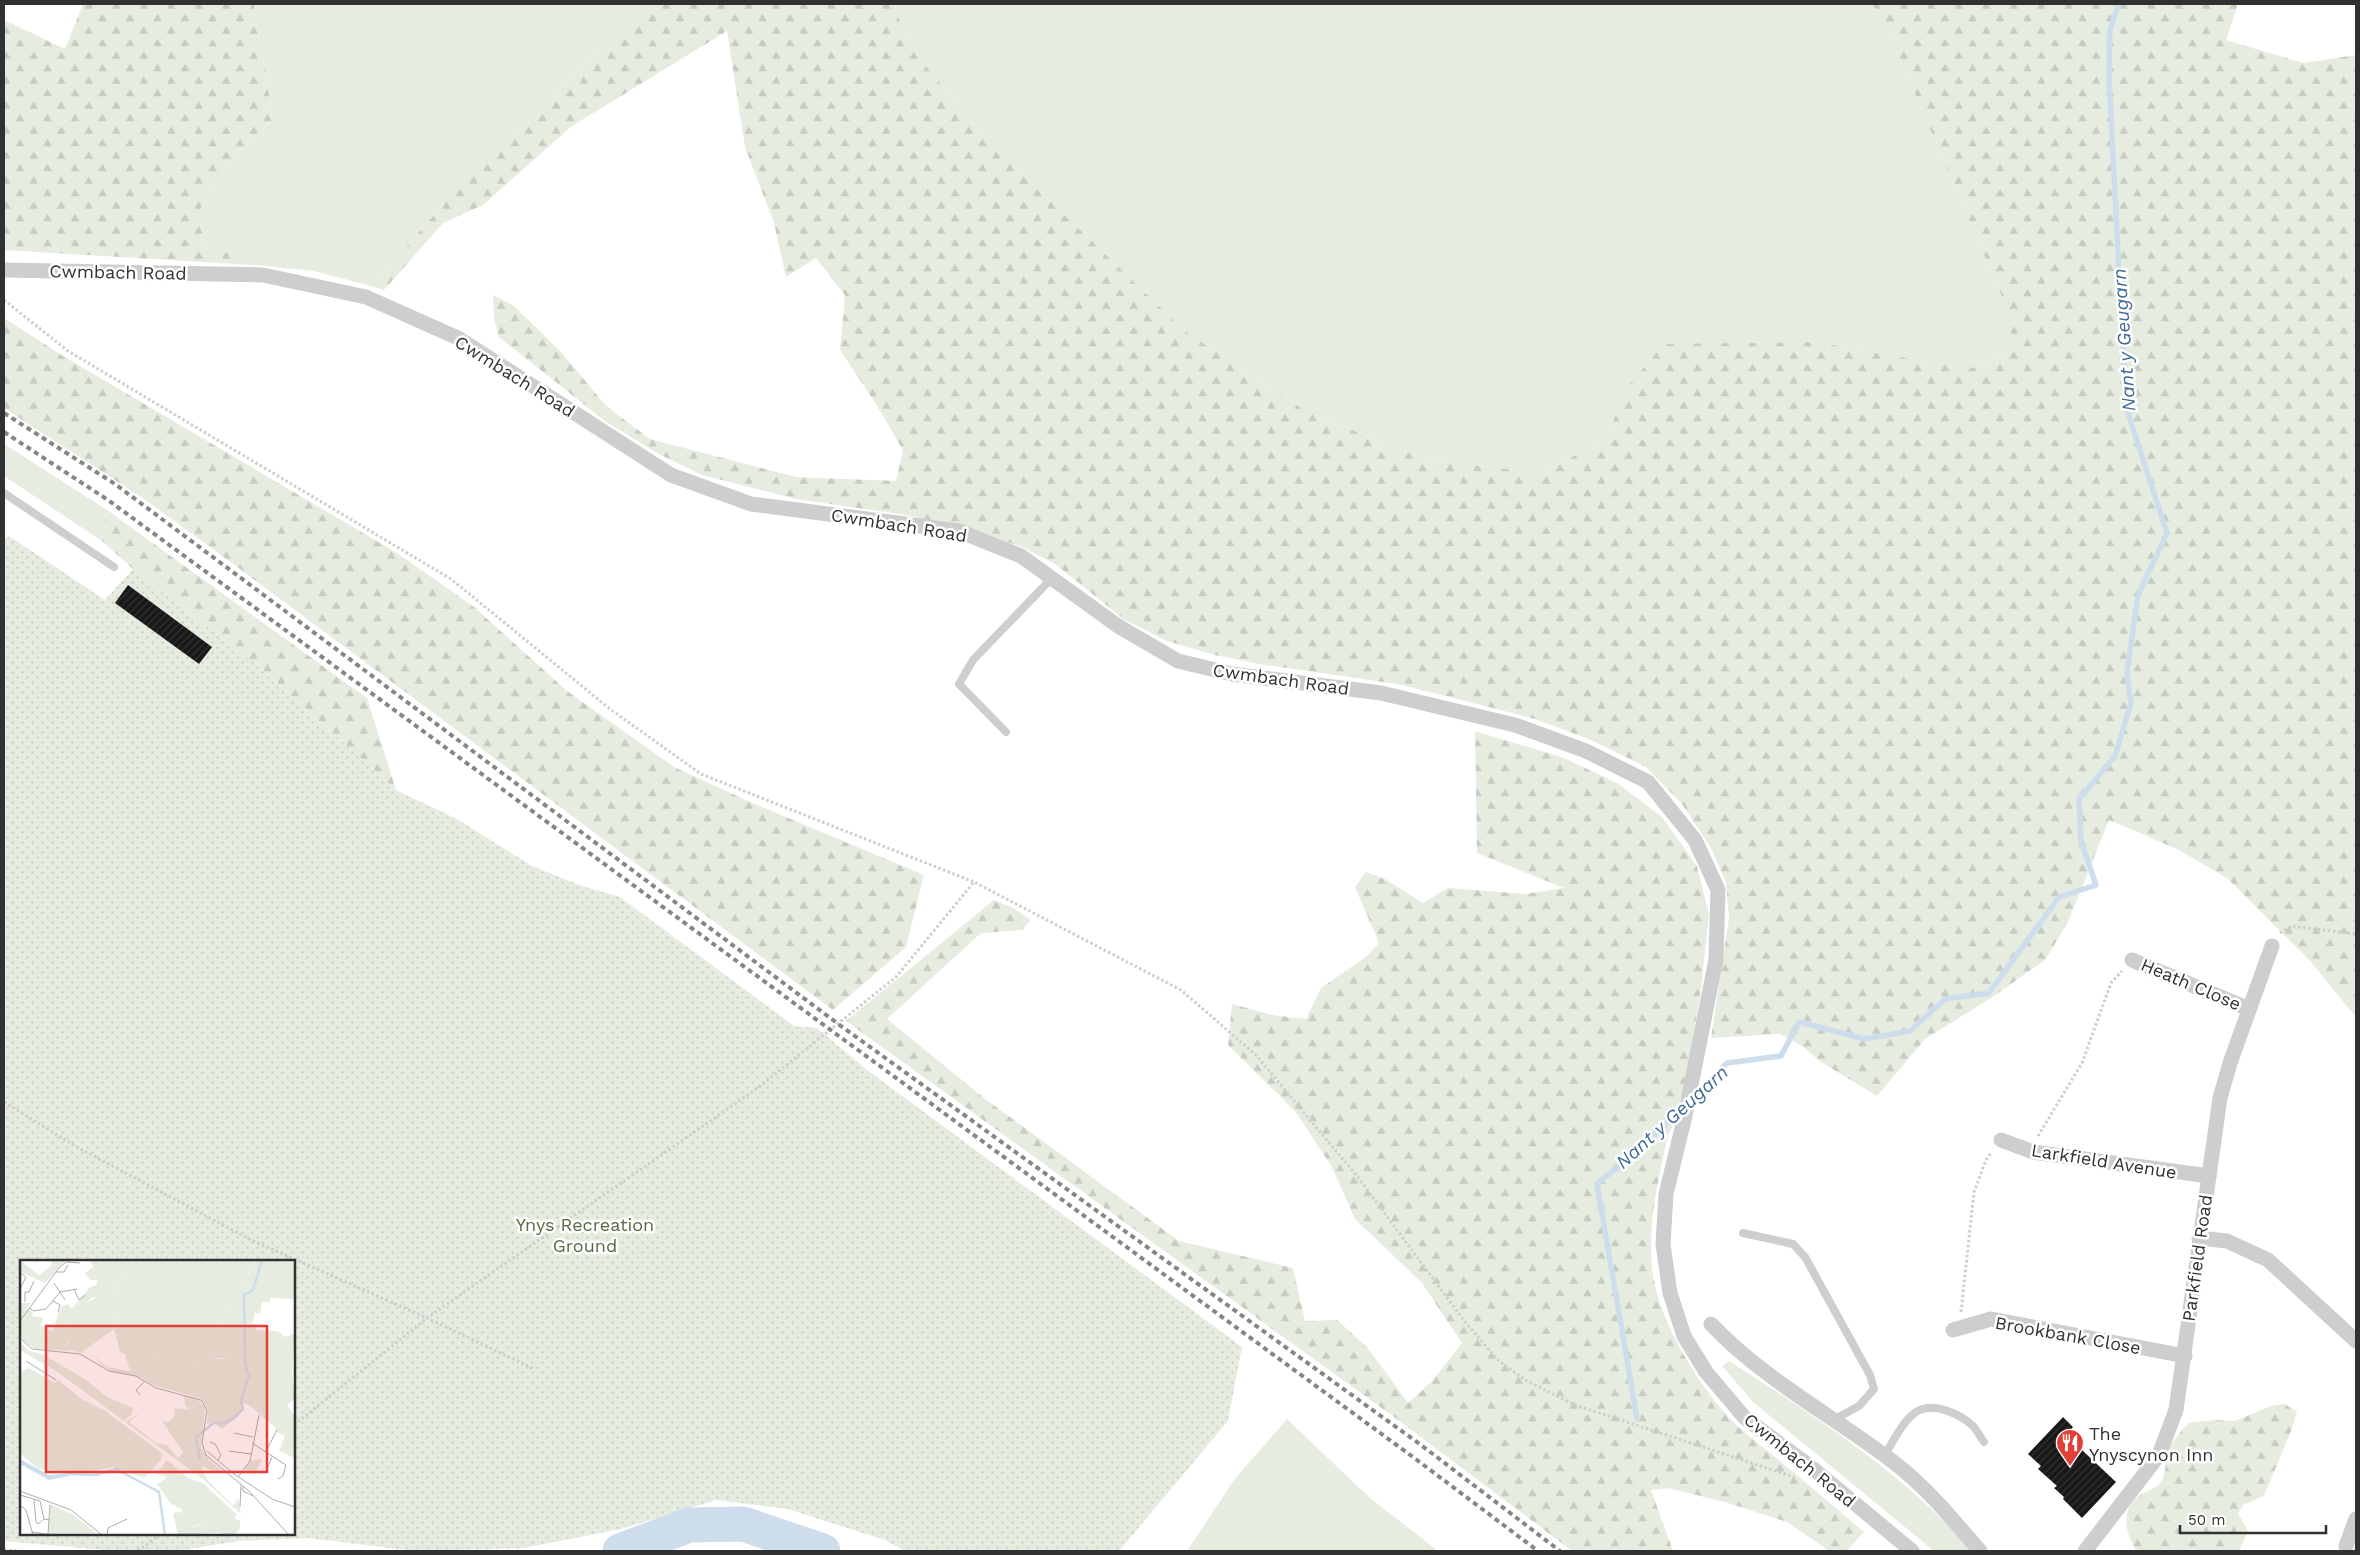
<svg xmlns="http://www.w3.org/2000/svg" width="2360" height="1555" viewBox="0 0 2360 1555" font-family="'Work Sans',sans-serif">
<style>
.grass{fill:#e6ede0}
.forest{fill:url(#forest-firs)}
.park{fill:url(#park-dots);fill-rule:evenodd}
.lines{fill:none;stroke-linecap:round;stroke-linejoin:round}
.stream{stroke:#cdddec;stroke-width:5.5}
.river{stroke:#cdddec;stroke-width:35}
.building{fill:url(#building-hatch)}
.path{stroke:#cecece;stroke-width:3;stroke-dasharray:2.5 2.5;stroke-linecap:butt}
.service{stroke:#cecece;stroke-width:8}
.minor{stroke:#cecece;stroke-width:15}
.rail{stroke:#868686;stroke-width:4;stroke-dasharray:5 4;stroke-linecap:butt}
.labels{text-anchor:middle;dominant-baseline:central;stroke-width:5;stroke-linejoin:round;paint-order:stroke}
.street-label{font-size:18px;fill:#313131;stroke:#fff}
.park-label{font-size:18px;fill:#4f6d3f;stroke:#fff}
.poi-label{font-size:18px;fill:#313131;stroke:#fff;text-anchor:start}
.water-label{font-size:19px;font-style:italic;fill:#406a93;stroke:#fff}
.inset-river{fill:none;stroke:#cdddec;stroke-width:2.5}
.inset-road{fill:none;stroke:#adadad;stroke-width:1}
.view{fill:#e23f3a;fill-opacity:0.15;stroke:#e23f3a;stroke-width:2.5}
.inset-edge{fill:none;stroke:#313131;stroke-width:2.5}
</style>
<defs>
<pattern id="forest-firs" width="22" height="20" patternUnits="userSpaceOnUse" patternTransform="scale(1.25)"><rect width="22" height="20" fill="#e6ede0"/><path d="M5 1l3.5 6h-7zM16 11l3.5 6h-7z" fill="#c6ccc1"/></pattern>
<pattern id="park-dots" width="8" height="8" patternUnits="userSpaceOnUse" patternTransform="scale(1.25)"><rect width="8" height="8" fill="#e6ede0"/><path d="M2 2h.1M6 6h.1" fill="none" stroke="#c6ccc1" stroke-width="1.8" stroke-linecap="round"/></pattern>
<pattern id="building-hatch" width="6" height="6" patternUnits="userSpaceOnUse" patternTransform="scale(1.25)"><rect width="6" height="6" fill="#181818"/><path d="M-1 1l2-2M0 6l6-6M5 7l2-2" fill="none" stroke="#313131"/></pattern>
</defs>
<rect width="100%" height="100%" fill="#fff"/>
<g class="grass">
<path d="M254,4H644L640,14L568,78L546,109L489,153L371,286L314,271L253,265L244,255L204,247L200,209L223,170L273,119Z"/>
<path d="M893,4H1871L1881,15L2013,322L2007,354L1969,369L1816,342L1628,386L1605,440L1541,473L1424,459L1307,412L1185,331L989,142L912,49Z"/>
<path d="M4,444L107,510L102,541L4,476Z"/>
<path d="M1729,1361C1816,1417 1903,1473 1972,1551H1934L1753,1402L1722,1366Z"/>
<path d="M1287,1419L1370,1498L1438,1551H1187L1234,1480Z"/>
</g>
<g class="forest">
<path d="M83,4H254L273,119L223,170L200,209L204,247L244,255L253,265L4,250V20L65,49Z"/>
<path d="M644,4H893L912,49L989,142L1185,331L1307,412L1424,459L1541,473L1605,440L1628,386L1664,344L1816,342L1969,369L2007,354L2013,322L1881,15L1871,4H2238L2226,40L2303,63L2356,55V1017L2311,962L2227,878L2177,849L2109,820L2067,924L2045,960L1991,998L1925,1039L1877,1096L1821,1062L1802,1046L1780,1034L1711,1038L1729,919L1726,882L1711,848L1682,804L1646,767L1591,740L1535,719L1458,699L1397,684L1259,664L1215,655L1167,641L1125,620L1055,564L1020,546L978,533L907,515L796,499L702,475L657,453L605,421L499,337L494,319L493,295L513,305L562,353L606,406L650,439L796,477L896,481L903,450L876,404L840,350L845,295L816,258L786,277L774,223L745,147L727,31L572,126L483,205L443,223L384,290L371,286L489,153L546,109L568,78L640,14Z"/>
<path d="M4,318L63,356L397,553L474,607L567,691L674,767L748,801L924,875L906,947L833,1010L221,555L144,499L4,408Z"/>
<path d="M107,510L367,698L396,790L257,665L133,569L102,541Z"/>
<path d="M1475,731L1564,758L1619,784L1662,817L1697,866L1709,915L1701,989L1687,1074L1674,1124L1668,1135C1658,1181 1645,1233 1654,1281C1662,1324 1695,1378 1723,1411C1737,1428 1757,1442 1774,1456C1804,1481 1834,1507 1864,1532L1847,1551H1829L1787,1522L1725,1502L1668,1488L1651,1490L1673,1551H1572L1394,1417L846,1021L994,900L1015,909L1031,920L1022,930L981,933L887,1019L984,1098L1179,1241L1293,1268L1305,1321L1337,1320L1367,1347L1408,1403L1432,1381L1462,1343L1422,1283L1355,1219L1332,1167L1295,1111L1228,1045L1232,1004L1272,1015L1306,1019L1321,988L1367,956L1379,943L1355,887L1366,872L1385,879L1423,903L1448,888L1525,894L1564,888L1477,853Z"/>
<path d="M2285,1404L2297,1412L2291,1431L2264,1496L2243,1505L2238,1513L2248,1531L2239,1551H2137C2125,1535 2120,1508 2139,1496C2148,1489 2158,1490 2163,1478C2166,1471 2165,1462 2167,1455C2171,1442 2180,1432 2189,1423L2215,1420L2235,1421L2271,1406Z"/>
</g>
<path class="park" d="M9,536L105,600L133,569L257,665L396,790L457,819L532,866L582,886L620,897L794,1026L817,1028L867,1070L1242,1347L1228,1421L1119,1551H905L885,1540L788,1509L716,1500L621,1529L524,1548L414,1551L308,1538L239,1541L177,1551H115L4,1541V538L6,539ZM21,1261H294V1534H21Z"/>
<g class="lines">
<g class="stream">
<path d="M1693,1098L1727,1063L1781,1056L1799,1022L1865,1039L1910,1031L1945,999L1989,993L2059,897L2096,885L2081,841L2079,799L2115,756L2131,703L2127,673L2138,595L2167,533L2126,407L2109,78L2110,29L2119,4"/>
<path d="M1637,1419L1597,1184L1649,1141L1682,1108"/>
</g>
<path class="river" d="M620,1551L689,1525L743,1524L823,1551"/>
</g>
<g class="building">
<path d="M128,585L212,647L199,664L115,603Z"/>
<path d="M2063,1417L2073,1427L2066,1435L2116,1482L2082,1518L2063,1499L2064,1497L2054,1488L2057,1486L2038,1469L2041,1466L2028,1454Z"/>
</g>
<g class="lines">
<g class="path">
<path d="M4,300L68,351L451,579L610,709L701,774L974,882"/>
<path d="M2280,933L2292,926L2356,934"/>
<path d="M4,1102L75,1146L249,1239L427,1318L534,1369"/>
<path d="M2038,1136L2082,1063L2111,983L2122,971"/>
<path d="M1961,1312L1974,1192L1986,1160L1991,1153"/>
<path d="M294,1425L427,1318L759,1087L896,977L974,882L1181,990L1256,1055L1357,1176L1465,1322L1498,1360L1525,1380L1575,1405L1794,1477"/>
<path d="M4,1550L21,1551"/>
<path d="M138,1551L160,1534"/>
</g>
<g class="service">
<path d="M4,493L114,567"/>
<path d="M1006,732L959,684L973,660L1052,578"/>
<path d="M1743,1233L1793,1244L1805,1257L1870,1375L1874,1389L1859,1406L1833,1420"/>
<path d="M1884,1456C1893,1442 1902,1422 1916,1412C1933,1401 1960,1414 1973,1426C1977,1430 1980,1437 1984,1442"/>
</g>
<g class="minor">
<path d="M4,270L263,275L366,297L458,338L671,475L751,504L959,531L1021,556L1118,626L1178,661L1232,674L1381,693L1515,725L1586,751L1648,782L1695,840L1718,890L1716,959L1685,1116L1666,1194L1663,1244L1670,1293L1684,1336L1706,1372L1745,1418L1811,1467L1912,1551"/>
<path d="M2132,960L2249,1009"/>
<path d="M2001,1140L2033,1152L2209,1176"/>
<path d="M2199,1238L2227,1241L2268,1260L2356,1341"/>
<path d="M1711,1324C1764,1380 1835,1417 1896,1464C1927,1488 1954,1521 1980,1551"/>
<path d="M1953,1330L1991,1319L2185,1356"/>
<path d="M2346,1546L2356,1519"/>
<path d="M2085,1551L2159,1455L2176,1410L2220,1098L2230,1063L2272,946"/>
</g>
<g class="rail">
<path d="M4,413L115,484L841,1026L1421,1445L1560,1551"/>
<path d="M4,432L108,500L1417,1460L1538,1551"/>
</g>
</g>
<defs>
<symbol id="restaurant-pin" viewBox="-11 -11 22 30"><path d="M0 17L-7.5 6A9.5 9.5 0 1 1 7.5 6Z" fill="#e23f3a" stroke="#fff"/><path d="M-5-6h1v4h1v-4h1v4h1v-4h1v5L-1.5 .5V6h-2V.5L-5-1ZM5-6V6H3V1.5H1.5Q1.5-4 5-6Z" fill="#fff"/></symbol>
</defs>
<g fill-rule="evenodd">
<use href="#restaurant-pin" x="2054" y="1427" width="32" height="43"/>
</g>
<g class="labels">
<g class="street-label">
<text transform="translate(118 272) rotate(1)">Cwmbach Road</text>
<text transform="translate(515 376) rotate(32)">Cwmbach Road</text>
<text transform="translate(899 525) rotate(9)">Cwmbach Road</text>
<text transform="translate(1281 679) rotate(8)">Cwmbach Road</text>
<text transform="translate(2191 984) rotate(23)">Heath Close</text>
<text transform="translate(2104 1161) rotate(9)">Larkfield Avenue</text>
<text transform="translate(2197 1258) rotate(-82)">Parkfield Road</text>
<text transform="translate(2068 1335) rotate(10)">Brookbank Close</text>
<text transform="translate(1800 1460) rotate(39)">Cwmbach Road</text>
</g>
<g class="park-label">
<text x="585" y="1224">Ynys Recreation<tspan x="585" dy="21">Ground</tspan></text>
</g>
<g class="poi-label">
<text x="2089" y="1433">The<tspan x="2089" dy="21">Ynyscynon Inn</tspan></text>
</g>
<g class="water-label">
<text transform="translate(2124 340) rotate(-94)">Nant y Geugarn</text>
<text transform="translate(1672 1117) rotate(-42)">Nant y Geugarn</text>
</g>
</g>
<g transform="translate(20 1260)">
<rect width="275" height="275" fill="#fff"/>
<path d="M114,0H236L200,65L214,99L196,98L179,102L171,111L160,109L137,97L119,80L111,71L92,22L107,13ZM80,35L86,37L93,48L95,65L86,68L61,93L45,89L51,77L48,59L58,48ZM147,200L168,218L183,223L217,255L214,258L220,261V268L215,275H199L203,272L192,259L174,266L166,275H158L153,253L162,252V249L151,244L137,224L148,217L136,214Z" fill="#e6ede0"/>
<path d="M0,0L19,15L31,6L32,0H46L25,23L0,12ZM70,0H114L107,13L92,22L111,71L137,97L160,109L171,111L182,99H214L200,65L236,0H275V39L250,38V42H242L240,54L235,53L232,64L237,65L235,70L258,71L265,77L275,73L272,112L275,139L267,145L275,156V198L259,191L265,176L255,171L256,168L230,146L224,143L218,156L202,169L193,163L187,164L188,149L180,138L135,126L122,118L92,111L83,106L72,94L87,107L110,111L105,94L100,92L94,69L61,93L87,64H95L93,48L86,37H73L48,59L51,77L45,86L50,91L15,89L4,82L0,73V43H11L7,48L13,52L12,56L23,58L21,66L32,71L41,47L48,44L52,49L70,27L76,25L78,20H70L65,13L73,7ZM0,82L9,91L22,94L63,118L89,138L113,148L111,155L104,161L39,113L0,90ZM164,135L178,140L185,148L181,187L188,199L201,210L199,213L181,206L183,212L189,222L214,246L218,238L221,254L184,220L105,162L121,152L109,162L136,183L147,185L158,198L163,192L142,161L149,162L155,155L154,148L172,150L165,146ZM242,199L235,215L227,213L226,207L231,200Z" fill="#e6ede0"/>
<path d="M192,259L201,261L207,272L166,275L171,268Z" fill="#e6ede0"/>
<path d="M1,106L2,111L9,108L35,123L38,120L63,140L84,150L142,193L141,200L124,218L93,207L66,212L19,209L0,194Z" fill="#e6ede0"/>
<path d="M30,244L52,254L76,273L29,274Z" fill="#e6ede0"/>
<path d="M0,199L29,215L49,213V216L29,220L0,204Z" fill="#cdddec"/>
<path class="inset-river" d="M180,199L176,177L195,162L201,164L213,159L223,149L221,141L229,116L225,104L224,35L233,30L242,0M47,214L76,215L96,209L139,232L145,275"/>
<path class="inset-road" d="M36,12H44L48,5M0,13L6,17L0,29M34,23L45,40M54,29L59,40L65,35M33,41L40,45L38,52M5,42V32H9L14,21M9,48L14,51L26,49L40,32L57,29M0,61L39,8L46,2L60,3M0,78L12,89L60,94L89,111L116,116L136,128L181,140L187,150L182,183L186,195L230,232L269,275M6,101L36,120M120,135L116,130L125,121M214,173L233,177M190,182L195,184L201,195L198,200M232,183L266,205L263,216L258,219M187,191L214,214L252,239L275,247M209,191L231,194M246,191L257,170M246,211L252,197M219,216L230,201L239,155M223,227V231L233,236M0,231L51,250L82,275M0,235L20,241L24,259L30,260M14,239L16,262L18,264L24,259M0,245L6,250L13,275M220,247L221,225M12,272L32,275M28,274L30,245M87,275L88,268L107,259"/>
<path class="view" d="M26,66H247V212H26Z"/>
<rect width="275" height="275" class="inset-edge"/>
</g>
<rect width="2360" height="1555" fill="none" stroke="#313131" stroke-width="10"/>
<path d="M2180 1525v8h146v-8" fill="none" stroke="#313131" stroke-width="2.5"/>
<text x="2188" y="1525" font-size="15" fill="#313131" stroke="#ffffff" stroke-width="4" paint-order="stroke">50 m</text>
</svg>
